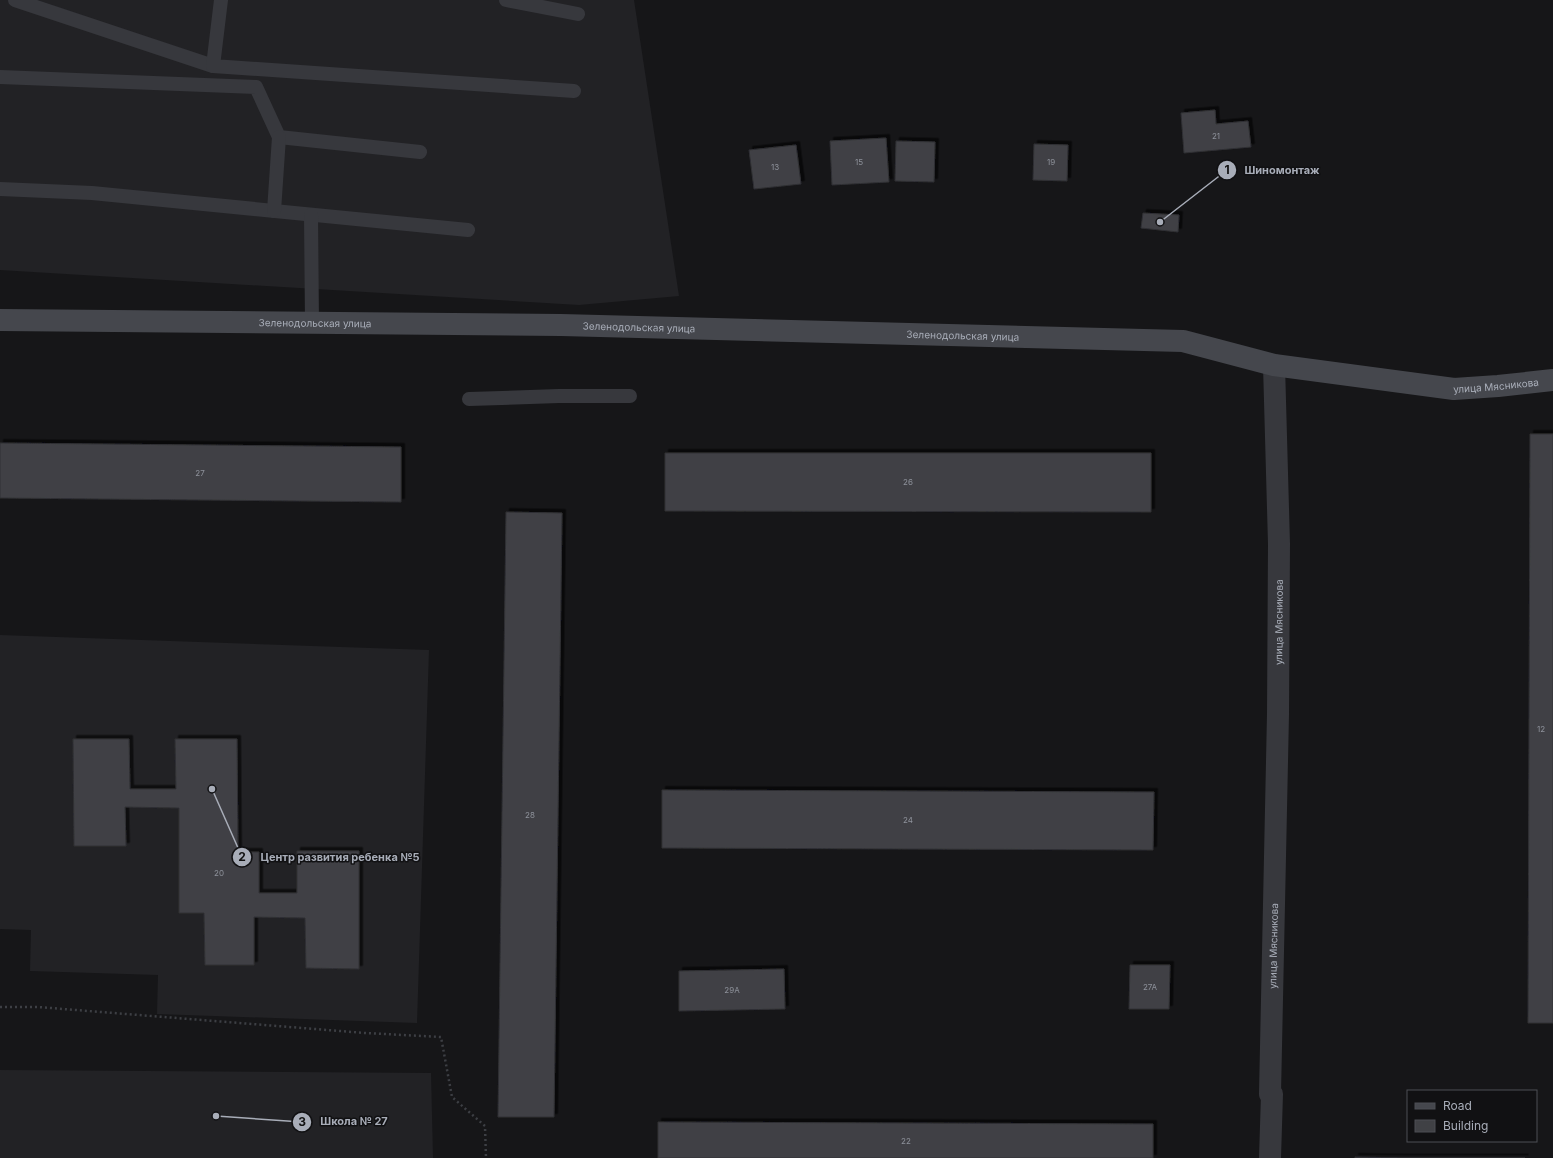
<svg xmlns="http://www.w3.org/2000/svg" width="1553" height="1158" viewBox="0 0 1553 1158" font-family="Inter,sans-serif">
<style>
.built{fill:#222225}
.building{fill:#404145;stroke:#303034;filter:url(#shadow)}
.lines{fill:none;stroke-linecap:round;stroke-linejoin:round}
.path{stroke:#3d3f44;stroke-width:2.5;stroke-dasharray:2 3;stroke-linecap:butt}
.lane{stroke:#37383d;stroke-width:14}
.street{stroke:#37383d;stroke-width:22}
.secondary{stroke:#45474d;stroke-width:22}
.labels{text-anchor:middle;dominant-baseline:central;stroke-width:3;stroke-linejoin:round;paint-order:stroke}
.number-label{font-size:8px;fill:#8e929b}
.street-label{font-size:10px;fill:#a8adb8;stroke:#111113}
.leader{fill:none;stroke:#a8adb8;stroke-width:1.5}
.callout-dot{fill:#a8adb8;stroke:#111113;stroke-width:1.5}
.mark-label{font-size:12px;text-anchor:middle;font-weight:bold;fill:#111}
.callout-label{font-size:11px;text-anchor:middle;font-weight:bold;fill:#a8adb8;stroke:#111113;stroke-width:3;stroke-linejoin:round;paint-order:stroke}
</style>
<defs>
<filter id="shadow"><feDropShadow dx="3.5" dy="-3.5" stdDeviation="0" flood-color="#0009"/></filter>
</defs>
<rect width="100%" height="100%" fill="#161618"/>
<g class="built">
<path d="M0,0H634L679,296L579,305L0,270Z"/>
<path d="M0,635L429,650L417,1023L157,1014L158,975L30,971L31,930L0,929Z"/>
<path d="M0,1070L431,1073L433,1158H0Z"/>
</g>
<g class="building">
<path d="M1215,110L1216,124L1248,121L1251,147L1184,153L1181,113Z"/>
<path d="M886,138L889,182L832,185L830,141Z"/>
<path d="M896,141L935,142L934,182L895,181Z"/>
<path d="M1034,144L1068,145L1067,181L1033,180Z"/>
<path d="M796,145L801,184L754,189L749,150Z"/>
<path d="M1143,213L1179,215L1178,232L1141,228Z"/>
<path d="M1530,434H1553V1023H1528Z"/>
<path d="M0,443L401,447V502L0,498Z"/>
<path d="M665,453H1151V512L665,511Z"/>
<path d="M506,512L562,513L554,1117H498Z"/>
<path d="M73,739H129L130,789H176L175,739H237L238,852H259V893H297V851H359V969L306,968L305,918L254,917V965H205L204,913H179V808L125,807L126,846H74Z"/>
<path d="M662,790L1154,792L1153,850L662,848Z"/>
<path d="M1130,965H1170L1169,1009H1129Z"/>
<path d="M784,969L785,1009L679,1011V971Z"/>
<path d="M658,1122L1153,1124V1158H658Z"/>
<path d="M1355,1157L1406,1158H1525H1355Z"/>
</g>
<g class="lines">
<path class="path" d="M0,1007H38L365,1033L441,1037L452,1097L485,1126L486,1158"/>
<g class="lane">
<path d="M15,0L213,66"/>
<path d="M221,0L213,66L574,91"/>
<path d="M506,0L578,14"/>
<path d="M0,77L256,87L279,137L420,152"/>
<path d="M0,189L92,193L468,230"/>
<path d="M274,211L279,137"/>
<path d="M311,215L312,324"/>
<path d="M469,399L559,396H630"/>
</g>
<path class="street" id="s1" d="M1270,1158L1272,1094H1270L1278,714L1279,544L1274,365"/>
<path class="secondary" id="s2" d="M0,320L561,325L1183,341L1274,365L1454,389L1498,386L1553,380"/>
</g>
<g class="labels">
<g class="number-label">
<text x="1216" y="136">21</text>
<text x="859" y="162">15</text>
<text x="1051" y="162">19</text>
<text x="775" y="167">13</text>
<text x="200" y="473">27</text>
<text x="908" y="482">26</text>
<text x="1541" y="729">12</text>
<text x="530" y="815">28</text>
<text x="908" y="820">24</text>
<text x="219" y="873">20</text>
<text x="1150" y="987">27А</text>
<text x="732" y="990">29А</text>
<text x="906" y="1141">22</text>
</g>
<g class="street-label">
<text stroke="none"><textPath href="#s2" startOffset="315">Зеленодольская улица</textPath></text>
<text stroke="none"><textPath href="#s2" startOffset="639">Зеленодольская улица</textPath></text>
<text stroke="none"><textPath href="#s2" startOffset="963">Зеленодольская улица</textPath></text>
<text stroke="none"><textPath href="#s2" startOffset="1501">улица Мясникова</textPath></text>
<text stroke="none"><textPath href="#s1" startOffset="538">улица Мясникова</textPath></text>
<text stroke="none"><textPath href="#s1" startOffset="214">улица Мясникова</textPath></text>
</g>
</g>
<path class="leader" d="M1160 222L1227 170M212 789L242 857M216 1116L302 1122"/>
<g class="callout-dot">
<circle cx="1160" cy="222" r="4"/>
<circle cx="212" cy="789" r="4"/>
<circle cx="216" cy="1116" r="4"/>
<circle cx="1227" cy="170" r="10"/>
<circle cx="242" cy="857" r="10"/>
<circle cx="302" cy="1122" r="10"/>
</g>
<g class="mark-label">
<text x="1227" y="174">1</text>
<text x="242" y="861">2</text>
<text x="302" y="1126">3</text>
</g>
<g class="callout-label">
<text x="1282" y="174">Шиномонтаж</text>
<text x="340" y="861">Центр развития ребенка №5</text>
<text x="354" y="1125">Школа № 27</text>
</g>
<rect x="1407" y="1090" width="130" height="52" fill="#111113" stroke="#4d4f55"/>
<rect x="1415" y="1103" width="20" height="6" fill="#45474d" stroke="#4d4f55"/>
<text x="1443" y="1110" font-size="12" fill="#a8adb8">Road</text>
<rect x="1415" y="1120" width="20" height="12" fill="#404145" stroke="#4d4f55"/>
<text x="1443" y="1130" font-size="12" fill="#a8adb8">Building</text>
</svg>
